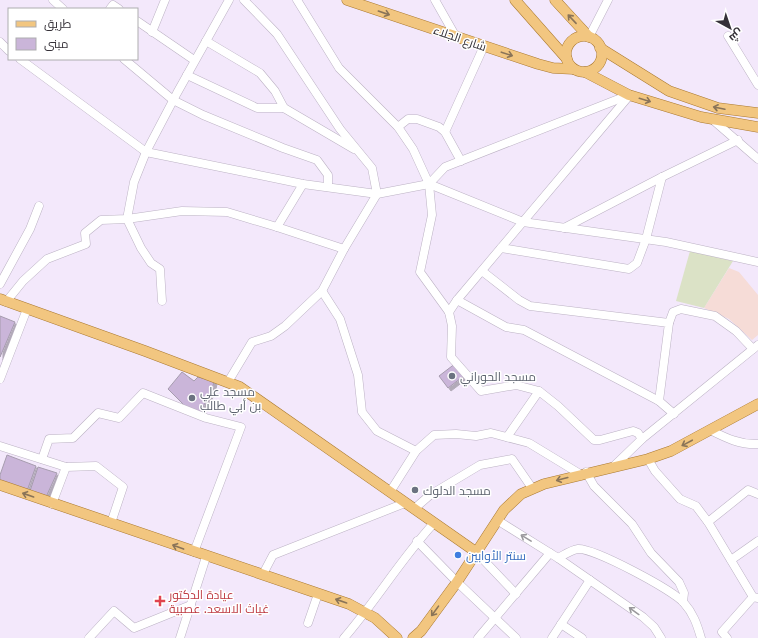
<svg xmlns="http://www.w3.org/2000/svg" width="758" height="638" viewBox="0 0 758 638" font-family="'Libre Baskerville',Cairo,serif">
<style>
.education{fill:#f6dcd7}
.green{fill:#dbe2c6}
.building{fill:#cab5d9;stroke:#a69cae;filter:url(#shadow)}
.lines{fill:none;stroke-linecap:round;stroke-linejoin:round}
.minor-casing{stroke:#bcb2c4;stroke-width:9}
.major-casing{stroke:#aa7930;stroke-width:11}
.minor{stroke:#fff;stroke-width:8}
.major{stroke:#f2c680;stroke-width:10}
.oneway{stroke:#8a7458}
.oneway2{stroke:#9a989c}
.worship-dot{fill:#6b7280;stroke:#fff;stroke-width:1.5}
.shop-dot{fill:#3f7fe0;stroke:#fff;stroke-width:1.5}
.health-dot{fill:#e0444e;stroke:#fff;stroke-width:1.5}
.labels{text-anchor:middle;dominant-baseline:central;stroke-width:3;stroke-linejoin:round;paint-order:stroke}
.street-label{font-size:12px;fill:#353138;stroke:#fff}
.worship-label{font-size:12px;fill:#5b616d;stroke:#fff;text-anchor:start}
.shop-label{font-size:12px;fill:#366cbe;stroke:#fff;text-anchor:start}
.health-label{font-size:12px;fill:#be3a42;stroke:#fff;text-anchor:start}
</style>
<defs>
<filter id="shadow"><feDropShadow dx="3" dy="3" stdDeviation="0" flood-color="#0004"/></filter>
</defs>
<rect width="100%" height="100%" fill="#f3e8fb"/>
<path class="education" d="M729,268L739,272L758,295V335L752,340L729,319L704,308Z"/>
<path class="green" d="M690,251L733,261L704,308L676,301Z"/>
<g class="building">
<path d="M0,316L15,322L0,357Z"/>
<path d="M456,363L465,375L448,388L439,376Z"/>
<path d="M182,372L194,381L198,377L214,381L212,391L200,412L185,406L168,389Z"/>
<path d="M7,455L36,466L27,491L0,482V475Z"/>
<path d="M38,467L57,473L46,497L30,491Z"/>
</g>
<g class="lines">
<defs>
<g id="minor">
<path d="M53,0L63,9"/>
<path d="M297,0L339,68L398,127L413,149L429,184L523,222L666,242L758,262"/>
<path d="M435,0L456,37"/>
<path d="M110,9L113,5L119,9"/>
<path d="M137,21L194,60"/>
<path d="M152,32L165,0"/>
<path d="M728,36L758,85"/>
<path d="M589,37L608,0"/>
<path d="M206,41L260,73L275,91L284,108"/>
<path d="M0,42L9,51"/>
<path d="M20,59L146,152L303,184L377,194L429,184L445,167L629,95"/>
<path d="M124,59L173,100L203,115L283,148L317,160L328,175V187"/>
<path d="M187,75L257,108H284L354,149"/>
<path d="M713,120L758,159"/>
<path d="M398,127L408,119H417L439,127L445,132L461,161"/>
<path d="M445,132L484,46"/>
<path d="M429,184L432,215L420,272L449,312L452,326L451,357L481,391L516,385L539,391"/>
<path d="M277,227L303,184"/>
<path d="M564,228L662,177L738,140"/>
<path d="M501,248L629,269L637,263L646,239L662,177"/>
<path d="M482,271L519,300L530,306L669,323L659,401"/>
<path d="M0,284L30,229L39,206"/>
<path d="M322,291L340,319L358,375L362,412L377,431L416,451"/>
<path d="M457,300L506,327L524,330L659,401L674,414"/>
<path d="M162,301L160,269L151,263L141,248L127,219L134,182L146,152L177,93L229,0"/>
<path d="M6,302L23,281L47,259L86,244L85,233L101,220L127,219L182,211L227,212L277,227L344,249"/>
<path d="M449,312L457,300L629,96"/>
<path d="M669,323L673,312L681,309L715,316L736,331L753,349"/>
<path d="M0,379L27,309"/>
<path d="M228,382L252,342L271,336L285,326L322,291L344,249L377,194L372,168L340,129L277,34L244,0"/>
<path d="M710,430C726,438 740,445 758,444"/>
<path d="M507,437L539,391L558,406L594,440H600L633,431L638,433L642,439"/>
<path d="M0,446L66,467L96,466L123,487L111,523"/>
<path d="M42,459L49,439L73,438L98,413L119,418L143,393L206,418L241,427L194,552"/>
<path d="M648,459L655,471L680,499L696,506L708,522L753,597L758,598"/>
<path d="M614,466L642,439L758,345"/>
<path d="M586,472L594,486L632,524L651,553L679,582L684,593L683,602"/>
<path d="M390,492L416,451L434,435L456,434L476,436L491,433L529,443L580,474"/>
<path d="M52,504L66,467"/>
<path d="M414,509L430,495L480,465L512,459L532,488"/>
<path d="M497,520L558,558L643,617L654,627L661,638"/>
<path d="M708,522L748,490L758,494"/>
<path d="M417,541L457,582L516,638"/>
<path d="M476,552L516,594"/>
<path d="M558,558C564,555 571,550 578,549C594,548 673,590 684,603C693,613 697,624 701,638"/>
<path d="M731,560L758,541"/>
<path d="M263,574L273,555L405,503"/>
<path d="M308,623L318,594"/>
<path d="M561,624L582,638"/>
<path d="M89,638L114,611L134,628L191,605"/>
<path d="M180,638L206,557"/>
<path d="M344,638C376,601 401,559 434,523"/>
<path d="M478,638L550,553"/>
<path d="M552,638L590,580"/>
<path d="M727,638L722,632L753,597"/>
</g>
<g id="major">
<path d="M347,0L538,64L553,68L573,69"/>
<path d="M515,0L567,59"/>
<path d="M555,0L589,37"/>
<circle cx="584" cy="54" r="18"/>
<path d="M600,48L669,91L718,108L758,113"/>
<path d="M585,72L629,95L701,117L758,127"/>
<path d="M0,299L145,351L240,387L476,552"/>
<path d="M0,485L349,604L375,618L397,638"/>
<path d="M413,638L421,631L457,582L504,510L521,494L544,484L648,459L671,451L758,404"/>
</g>
</defs>
<use href="#minor" class="minor-casing"/>
<use href="#major" class="major-casing"/>
<use href="#minor" class="minor"/>
<use href="#major" class="major"/>
</g>
<defs><path id="oneway-shaft" d="M-6 0H5M1.5-3L5.5 0L1.5 3" fill="none" stroke-width="1.6" stroke-linecap="round" stroke-linejoin="round"/></defs>
<g class="oneway">
<use href="#oneway-shaft" transform="translate(384 13) rotate(19)"/>
<use href="#oneway-shaft" transform="translate(572 19) rotate(-133)"/>
<use href="#oneway-shaft" transform="translate(507 54) rotate(18)"/>
<use href="#oneway-shaft" transform="translate(645 100) rotate(17)"/>
<use href="#oneway-shaft" transform="translate(719 108) rotate(-168)"/>
<use href="#oneway-shaft" transform="translate(687 443) rotate(152)"/>
<use href="#oneway-shaft" transform="translate(562 479) rotate(165)"/>
<use href="#oneway-shaft" transform="translate(28 495) rotate(-161)"/>
<use href="#oneway-shaft" transform="translate(178 547) rotate(-160)"/>
<use href="#oneway-shaft" transform="translate(341 601) rotate(-161)"/>
<use href="#oneway-shaft" transform="translate(435 611) rotate(126)"/>
</g>
<g class="oneway2">
<use href="#oneway-shaft" transform="translate(526 538) rotate(-149)"/>
<use href="#oneway-shaft" transform="translate(634 611) rotate(-144)"/>
</g>
<g class="worship-dot">
<circle cx="452" cy="376" r="4"/>
<circle cx="192" cy="398" r="4"/>
<circle cx="415" cy="490" r="4"/>
</g>
<circle class="shop-dot" cx="458" cy="555" r="4"/>
<path class="health-dot" d="M158 595h4v4h4v4h-4v4h-4v-4h-4v-4h4z"/>
<g class="labels">
<g class="street-label">
<text transform="translate(460 38) rotate(19)">شارع الجلاء</text>
</g>
<g class="worship-label">
<text x="460" y="376">مسجد الحوراني</text>
<text x="200" y="391">مسجد علي<tspan x="200" dy="14">بن أبي طالب</tspan></text>
<text x="423" y="490">مسجد الدلوك</text>
</g>
<g class="shop-label">
<text x="466" y="555">سنتر الأوابين</text>
</g>
<g class="health-label">
<text x="169" y="594">عيادة الدكتور<tspan x="169" dy="14">غياث الاسعد. عصبية</tspan></text>
</g>
</g>
<rect x="8" y="8" width="130" height="52" fill="#ffffff" stroke="#aeadaf"/>
<rect x="16" y="21" width="20" height="6" fill="#f2c680" stroke="#aeadaf"/>
<text x="44" y="28" font-size="12" fill="#353138">طريق</text>
<rect x="16" y="38" width="20" height="12" fill="#cab5d9" stroke="#aeadaf"/>
<text x="44" y="48" font-size="12" fill="#353138">مبنى</text>
<g transform="translate(730 28) rotate(140)" stroke="#ffffff" stroke-width="3" paint-order="stroke">
<path d="M0-3L7 15L0 10L-7 15Z" fill="#353138"/>
<text y="-6" font-size="11" font-weight="bold" text-anchor="middle" fill="#353138">ش</text>
</g>
</svg>
